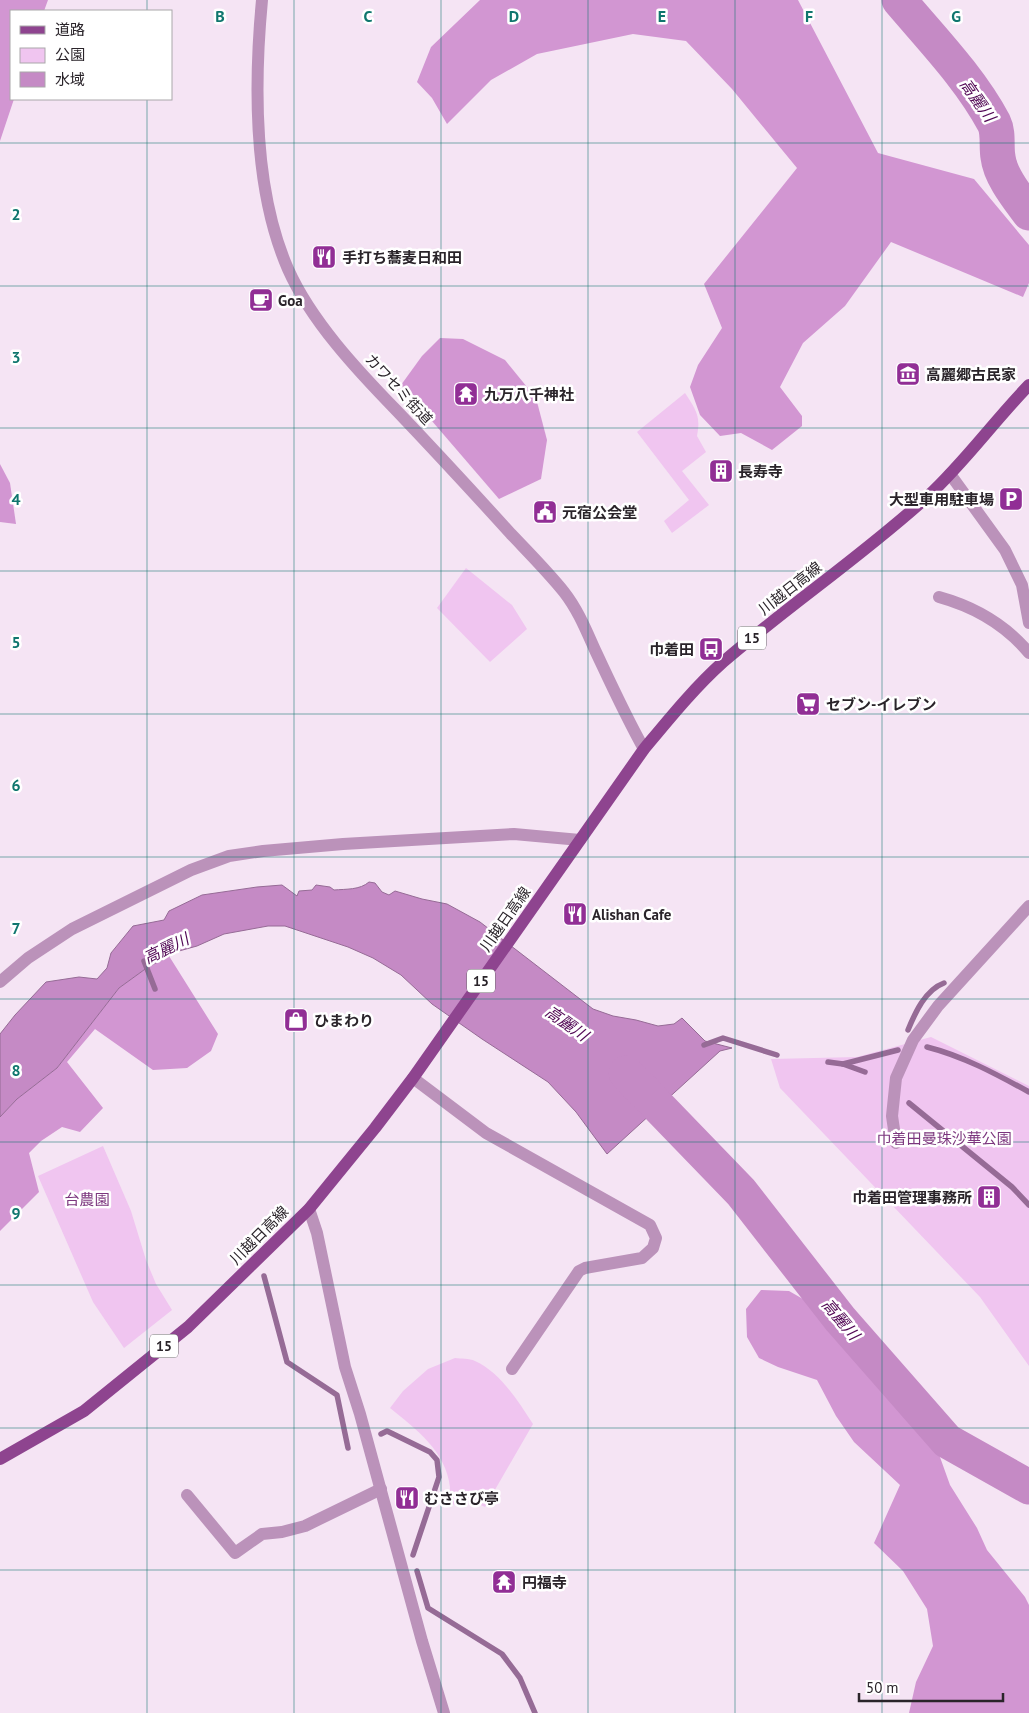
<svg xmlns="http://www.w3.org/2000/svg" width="1029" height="1713" viewBox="0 0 1029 1713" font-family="'PT Sans','Noto Sans JP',sans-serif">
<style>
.green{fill:#f0c5f0}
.forest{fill:#d296d2}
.water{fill:#c58ac5;stroke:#966b96}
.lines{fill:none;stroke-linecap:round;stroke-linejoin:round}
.stream{stroke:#966b96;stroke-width:5.5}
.river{stroke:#c58ac5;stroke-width:35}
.pedestrian{stroke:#bb92ba;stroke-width:12}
.minor{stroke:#bb92ba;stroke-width:12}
.tertiary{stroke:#bb92ba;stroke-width:12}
.primary{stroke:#8e448f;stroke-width:12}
.grid{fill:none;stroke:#0f766e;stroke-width:1;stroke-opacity:0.55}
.labels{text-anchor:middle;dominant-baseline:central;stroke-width:5;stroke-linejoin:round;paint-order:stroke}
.shield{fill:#fff;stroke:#6a666a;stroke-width:1}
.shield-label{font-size:14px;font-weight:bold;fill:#2a242a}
.poi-label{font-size:15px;font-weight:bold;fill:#2a242a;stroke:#fff;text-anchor:start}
.street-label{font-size:15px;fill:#2a242a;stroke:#fff}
.park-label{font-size:15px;fill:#7c367e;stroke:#fff}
.water-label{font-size:16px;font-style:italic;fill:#510754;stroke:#fff}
.grid-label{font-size:16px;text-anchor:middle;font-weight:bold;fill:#0f766e;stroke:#fff;stroke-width:5;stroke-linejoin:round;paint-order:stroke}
</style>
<rect width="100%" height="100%" fill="#f5e4f4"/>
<g class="green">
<path d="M685,393C696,410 701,416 697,436L706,452L682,471L709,505L672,533L664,521L689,500L637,432Z"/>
<path d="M466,568L512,605L527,629L490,662L437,608Z"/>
<path d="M931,1037L1029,1086V1366L980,1297L780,1088L771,1059L857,1057Z"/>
<path d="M103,1146L131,1211L146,1260L156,1284L172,1310L124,1348L93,1302L38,1176Z"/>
<path d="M455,1358C461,1359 469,1358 475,1361C501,1373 518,1401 533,1424L485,1507C470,1500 464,1502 448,1506C448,1500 450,1493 450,1487C446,1451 416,1429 390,1408L403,1391L428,1369Z"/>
</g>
<g class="forest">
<path d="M0,0H48L44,11H11V99H14L0,141Z"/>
<path d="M480,0H798L878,153L974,179L1029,245V283L1023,297L891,242L845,306L803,343L780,387L802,416V426L772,450L741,433L720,436L700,415L690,387L698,365L722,328L704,284L797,168L732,89L686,41L633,34L537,54L491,80L447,124L432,98L417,82L431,47Z"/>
<path d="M440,338L463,339L505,360L536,398L547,440L541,479L499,499L401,385L422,356Z"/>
<path d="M0,464L10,483L16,524L0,522Z"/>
<path d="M169,956L218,1034L211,1051L187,1068L153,1070L95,1029L67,1062L103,1108L80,1132L62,1127L41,1141L29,1153L39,1192L0,1231V1117L17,1099L57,1068L119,988L148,967Z"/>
<path d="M761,1290L789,1291L824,1311L834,1331L898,1409L921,1423L936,1446L950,1485L977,1528L987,1550L1025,1597L1029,1605V1713H909L916,1682L933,1646L927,1609L903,1571L874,1543L900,1485L854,1442L836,1416L817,1380L778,1367L759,1358L747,1337L746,1309Z"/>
</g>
<path class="water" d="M369,882L375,883L382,892L389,895L395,891L422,899L447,904L480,922L593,1009L613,1016L636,1020L658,1026L674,1024L682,1018L705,1041L732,1048L720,1051L607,1154L576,1112L548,1082L482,1039L432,1004L401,975L373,958L348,947L285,926H268L224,934L197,946L179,951L148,967L119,988L57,1068L17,1099L0,1117V1034L15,1015L46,982L79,977L97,979L107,968L111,953L133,926L164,920L169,911L202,895L257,887L282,885L297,896L299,891L312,890L316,885L330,887L334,890C346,889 360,890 369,882Z"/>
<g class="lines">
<g class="stream">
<path d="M144,961L155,989"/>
<path d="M908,1030C915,1013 925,990 944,983"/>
<path d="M704,1045L723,1038L777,1055"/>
<path d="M927,1047C963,1056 996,1074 1029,1092"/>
<path d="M828,1062L843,1064L865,1072"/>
<path d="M843,1064L898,1050"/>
<path d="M909,1103L1012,1187L1029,1205"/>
<path d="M264,1276L287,1362L337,1395L348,1448"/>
<path d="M381,1434L387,1431L430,1452L437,1460L439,1477L413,1555"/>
<path d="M417,1571L428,1608L502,1654L520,1678L535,1713"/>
</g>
<g class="river">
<path d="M899,0C932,39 970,78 994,123C999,133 996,147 998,157C1000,176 1018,198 1029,213"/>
<path d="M626,1073L741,1192L840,1319L947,1441L1029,1487"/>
</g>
<path class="pedestrian" d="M939,597C975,607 1005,624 1029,653"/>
<g class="minor">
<path d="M262,0C254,85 253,189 288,269C311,321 358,371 397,411C436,452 473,492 511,534C529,553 548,572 564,592C578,610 586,630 595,650C611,684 626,717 644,749"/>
<path d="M950,474L1005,550L1022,585L1029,623"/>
<path d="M0,982L28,958L72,929L191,870L229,856L263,851L343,844L514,834L580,840"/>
<path d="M413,1078L486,1133L650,1225L656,1238L653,1248L642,1258L585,1268L579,1271L512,1369"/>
<path d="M896,1143L892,1116L896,1078L913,1040L938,1006L1029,906"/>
<path d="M187,1495L235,1553L262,1534L282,1532L305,1526L381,1489"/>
</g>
<path class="tertiary" d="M309,1209L317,1233L345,1367L360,1414L422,1641L444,1713"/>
<path class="primary" d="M0,1459L84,1411L188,1327L309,1209L375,1128L413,1078L644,749C669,719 694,688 723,662C789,605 862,556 927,497C964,463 994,421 1029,385"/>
</g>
<path class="grid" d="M147,0V11M294,0V1713M441,0V1713M588,0V1713M735,0V1713M882,0V1713M147,99V1713M0,143H1029M0,286H1029M0,428H1029M0,571H1029M0,714H1029M0,857H1029M0,999H1029M0,1142H1029M0,1285H1029M0,1428H1029M0,1570H1029"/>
<defs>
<symbol id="restaurant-square" viewBox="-11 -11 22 22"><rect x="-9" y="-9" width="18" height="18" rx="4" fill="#912e95" stroke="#fff"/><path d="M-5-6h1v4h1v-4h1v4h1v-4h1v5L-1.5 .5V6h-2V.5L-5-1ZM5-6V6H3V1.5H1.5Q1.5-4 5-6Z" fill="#fff"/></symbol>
<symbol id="cafe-square" viewBox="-11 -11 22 22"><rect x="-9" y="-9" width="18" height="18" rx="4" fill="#912e95" stroke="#fff"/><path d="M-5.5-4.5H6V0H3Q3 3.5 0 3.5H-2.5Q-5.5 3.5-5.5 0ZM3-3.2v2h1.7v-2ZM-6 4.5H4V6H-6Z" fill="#fff"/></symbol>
<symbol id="museum-square" viewBox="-11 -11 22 22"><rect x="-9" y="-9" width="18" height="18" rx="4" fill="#912e95" stroke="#fff"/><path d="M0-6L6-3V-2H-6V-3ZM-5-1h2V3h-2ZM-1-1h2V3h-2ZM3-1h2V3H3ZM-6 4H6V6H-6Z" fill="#fff"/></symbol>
<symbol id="temple-square" viewBox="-11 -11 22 22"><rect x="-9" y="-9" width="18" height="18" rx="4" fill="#912e95" stroke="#fff"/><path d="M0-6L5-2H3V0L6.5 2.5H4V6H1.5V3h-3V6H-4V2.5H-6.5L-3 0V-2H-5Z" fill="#fff"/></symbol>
<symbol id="building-square" viewBox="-11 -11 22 22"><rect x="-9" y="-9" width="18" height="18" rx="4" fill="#912e95" stroke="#fff"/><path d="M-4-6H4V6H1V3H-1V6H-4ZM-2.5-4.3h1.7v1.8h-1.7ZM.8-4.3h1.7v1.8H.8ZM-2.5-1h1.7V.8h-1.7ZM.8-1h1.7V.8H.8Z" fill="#fff"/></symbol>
<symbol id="parking-square" viewBox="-11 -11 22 22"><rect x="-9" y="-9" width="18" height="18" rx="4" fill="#912e95" stroke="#fff"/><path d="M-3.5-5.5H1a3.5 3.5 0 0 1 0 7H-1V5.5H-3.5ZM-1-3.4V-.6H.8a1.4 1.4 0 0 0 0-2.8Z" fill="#fff"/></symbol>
<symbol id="civic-square" viewBox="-11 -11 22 22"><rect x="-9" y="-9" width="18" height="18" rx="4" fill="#912e95" stroke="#fff"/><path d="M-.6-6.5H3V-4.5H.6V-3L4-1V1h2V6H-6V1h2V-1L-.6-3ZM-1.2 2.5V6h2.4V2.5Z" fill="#fff"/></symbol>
<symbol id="bus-square" viewBox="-11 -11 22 22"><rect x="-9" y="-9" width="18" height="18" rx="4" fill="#912e95" stroke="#fff"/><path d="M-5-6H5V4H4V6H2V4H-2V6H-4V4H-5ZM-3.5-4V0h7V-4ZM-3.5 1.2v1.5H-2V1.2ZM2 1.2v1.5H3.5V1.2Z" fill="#fff"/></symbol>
<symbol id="supermarket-square" viewBox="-11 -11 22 22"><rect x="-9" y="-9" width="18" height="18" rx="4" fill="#912e95" stroke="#fff"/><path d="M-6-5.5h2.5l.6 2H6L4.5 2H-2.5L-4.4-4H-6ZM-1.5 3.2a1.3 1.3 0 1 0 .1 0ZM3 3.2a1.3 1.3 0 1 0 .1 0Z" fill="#fff"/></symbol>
<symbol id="shop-square" viewBox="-11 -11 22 22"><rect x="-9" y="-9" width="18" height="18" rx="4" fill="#912e95" stroke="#fff"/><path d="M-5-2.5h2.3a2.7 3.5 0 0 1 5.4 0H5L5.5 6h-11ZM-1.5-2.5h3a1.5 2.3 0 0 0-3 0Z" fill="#fff"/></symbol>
</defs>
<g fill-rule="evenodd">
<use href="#restaurant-square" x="310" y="243" width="28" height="28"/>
<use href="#cafe-square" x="247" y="286" width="28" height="28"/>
<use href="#museum-square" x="894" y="360" width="28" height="28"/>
<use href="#temple-square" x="452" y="380" width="28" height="28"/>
<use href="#building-square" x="707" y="457" width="28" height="28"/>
<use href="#parking-square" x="997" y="485" width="28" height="28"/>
<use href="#civic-square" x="531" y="498" width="28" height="28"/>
<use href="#bus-square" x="697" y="635" width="28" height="28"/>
<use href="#supermarket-square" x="794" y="690" width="28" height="28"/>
<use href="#restaurant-square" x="561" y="900" width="28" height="28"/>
<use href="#shop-square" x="282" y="1006" width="28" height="28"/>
<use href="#building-square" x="975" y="1183" width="28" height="28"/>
<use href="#restaurant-square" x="393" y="1484" width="28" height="28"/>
<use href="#temple-square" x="490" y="1568" width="28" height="28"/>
</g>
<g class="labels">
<g class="shield">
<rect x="738" y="626.5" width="28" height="23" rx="4"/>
<rect x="467" y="969.5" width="28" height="23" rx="4"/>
<rect x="150" y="1334.5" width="28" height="23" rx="4"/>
</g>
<g class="shield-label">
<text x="752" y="638">15</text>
<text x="481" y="981">15</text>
<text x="164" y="1346">15</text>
</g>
<g class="poi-label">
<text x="342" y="257">手打ち蕎麦日和田</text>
<text x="278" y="300">Goa</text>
<text x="926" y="374">高麗郷古民家</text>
<text x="484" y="394">九万八千神社</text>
<text x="738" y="471">長寿寺</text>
<text x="994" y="499" text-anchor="end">大型車用駐車場</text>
<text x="562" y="512">元宿公会堂</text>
<text x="694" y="649" text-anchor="end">巾着田</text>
<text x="826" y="704">セブン-イレブン</text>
<text x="592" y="914">Alishan Cafe</text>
<text x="314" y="1020">ひまわり</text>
<text x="972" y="1197" text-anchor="end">巾着田管理事務所</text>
<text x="424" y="1498">むささび亭</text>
<text x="522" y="1582">円福寺</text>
</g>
<g class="street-label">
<text transform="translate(399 389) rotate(47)">カワセミ街道</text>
<text transform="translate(790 588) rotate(-38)">川越日高線</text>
<text transform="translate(505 919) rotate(-55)">川越日高線</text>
<text transform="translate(259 1235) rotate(-45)">川越日高線</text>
</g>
<g class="park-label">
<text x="944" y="1138">巾着田曼珠沙華公園</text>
<text x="87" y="1199">台農園</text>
</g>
<g class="water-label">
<text transform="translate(978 100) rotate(55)">高麗川</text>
<text transform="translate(166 948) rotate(-26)">高麗川</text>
<text transform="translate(567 1023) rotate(35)">高麗川</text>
<text transform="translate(841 1319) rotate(50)">高麗川</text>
</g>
</g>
<g class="grid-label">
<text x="220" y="22">B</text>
<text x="368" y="22">C</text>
<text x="514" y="22">D</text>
<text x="662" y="22">E</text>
<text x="809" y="22">F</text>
<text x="956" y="22">G</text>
<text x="16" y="220">2</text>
<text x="16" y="363">3</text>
<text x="16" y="505">4</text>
<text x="16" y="648">5</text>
<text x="16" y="791">6</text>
<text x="16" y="934">7</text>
<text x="16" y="1076">8</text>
<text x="16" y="1219">9</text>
</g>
<rect x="10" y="10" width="162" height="90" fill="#ffffff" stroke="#aaa7aa"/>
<rect x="20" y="26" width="25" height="8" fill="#8e448f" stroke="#aaa7aa"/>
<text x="55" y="35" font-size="15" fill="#2a242a">道路</text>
<rect x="20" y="48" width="25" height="15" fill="#f0c5f0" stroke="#aaa7aa"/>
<text x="55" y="60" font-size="15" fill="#2a242a">公園</text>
<rect x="20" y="72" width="25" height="15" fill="#c58ac5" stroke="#aaa7aa"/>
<text x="55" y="85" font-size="15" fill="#2a242a">水域</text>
<path d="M859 1693v8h144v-8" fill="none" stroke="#2a242a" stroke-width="2.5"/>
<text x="866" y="1693" font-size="15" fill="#2a242a" stroke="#ffffff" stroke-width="4" paint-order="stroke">50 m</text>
</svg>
